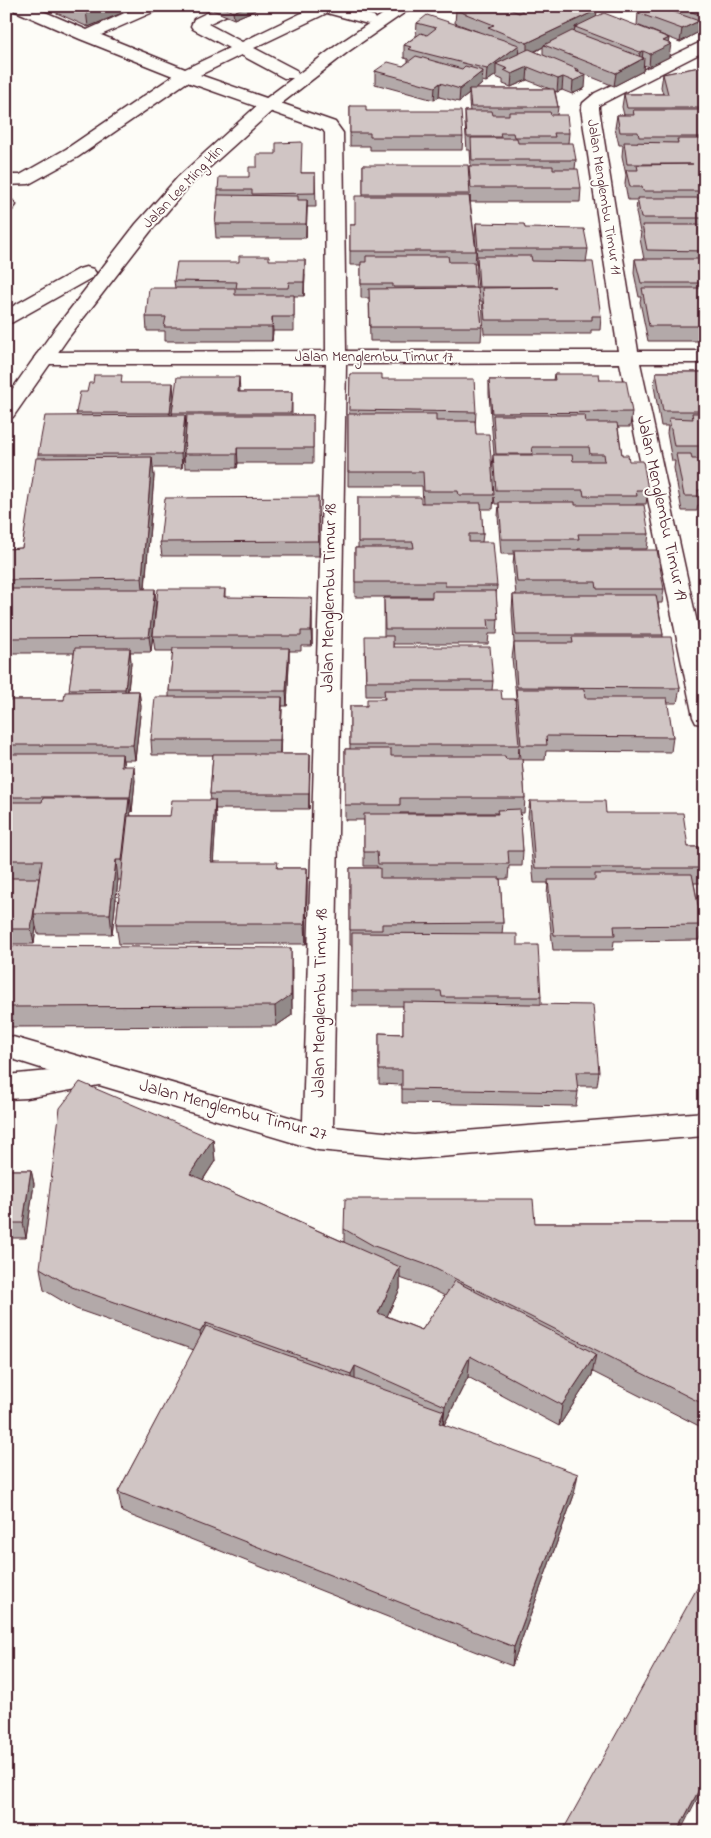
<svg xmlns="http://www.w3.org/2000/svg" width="711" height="1838" viewBox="0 0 711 1838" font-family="'Indie Flower',sans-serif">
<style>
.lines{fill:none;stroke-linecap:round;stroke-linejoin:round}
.minor-casing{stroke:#4a1f2b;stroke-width:3}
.major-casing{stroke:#4a1f2b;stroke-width:3}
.minor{fill:#fdfcf7;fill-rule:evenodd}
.major{fill:#fdfcf7;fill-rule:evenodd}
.wall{fill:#b3a9a9;stroke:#4a1f2b;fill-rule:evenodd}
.shaded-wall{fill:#928a89;stroke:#4a1f2b}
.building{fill:#d0c5c4;stroke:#4a1f2b}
.labels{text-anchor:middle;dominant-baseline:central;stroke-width:4;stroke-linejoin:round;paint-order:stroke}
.far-street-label{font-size:15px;fill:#4a1f2b;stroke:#fdfcf7}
.street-label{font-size:18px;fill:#4a1f2b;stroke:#fdfcf7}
</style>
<rect width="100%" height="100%" fill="#fdfcf7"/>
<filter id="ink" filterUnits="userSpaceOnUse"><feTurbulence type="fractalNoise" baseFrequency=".02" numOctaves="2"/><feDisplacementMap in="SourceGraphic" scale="10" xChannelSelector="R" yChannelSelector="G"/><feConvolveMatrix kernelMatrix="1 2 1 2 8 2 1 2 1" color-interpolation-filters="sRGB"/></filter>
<g filter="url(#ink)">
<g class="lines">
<defs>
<g id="minor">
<path d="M9,6H31L87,30L140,6H162L160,9L101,35L185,69L229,48L193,29L191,26L194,19L221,6H242L240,9L208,24L242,42L312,8L311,6H338L374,16L376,19L374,22L368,24L327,13L254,48L296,70L298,74L296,78H284L241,55L200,75L335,122L343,133L346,351H618L581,109L583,103L595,93L705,40V51L607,101L599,105V109L638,351H705V363H640L705,659V725L696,723L693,717L620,363L346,364L333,1127L414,1135L705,1112V1136L414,1159L318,1150L99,1085L27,1098L6,1099V1075L50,1071L6,1057V1035L303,1121L326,364H44L37,362L34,358L37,354L44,352L326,351L325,133L323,130L187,82L78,157L29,184L6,185V175H20L66,149L173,76L80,39L11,9Z"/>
<path d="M6,200L13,201L16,205L12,210L6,211Z"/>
<path d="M86,267L93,269L96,273L93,277L13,322L6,324V310L79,269Z"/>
</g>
<path id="major" d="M395,6H414L349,51L273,110L190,185L150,232L68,338L13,417L6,419V398L54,330L136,224L178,177L261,102L337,45Z"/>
</defs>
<use href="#minor" class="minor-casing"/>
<use href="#major" class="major-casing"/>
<use href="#minor" class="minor"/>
<use href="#major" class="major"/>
</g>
<g class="wall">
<path d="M41,6H139L88,27Z"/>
<path d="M203,6H255V10L234,19Z"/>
<path d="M464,6H588L597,10L596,17L669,38L668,43L669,57L649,67L643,65V71L614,86L579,72L585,88L572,94L562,90L557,92L555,91L558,107L557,115L569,133L568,143L576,160L575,169L581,188L580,202H470V196V200L476,251L475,265H474L476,288H478L476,270L477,258L475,237L476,223L525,228L588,249L586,262L601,316L600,330H591V334H484L482,301H479L482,327L481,341H370L369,298H361V265H350V225H355L363,196V165L469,177V166H471L470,150H467L465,124V111H470L469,102V94L459,102L439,97L434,100L375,84V71L403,66L408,62V59L404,58V45L416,36L417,23L479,32L455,23L456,10ZM543,47V55L535,52ZM496,75V77L503,80V84L511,87L527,80L550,89H476L482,84V81L486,82Z"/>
<path d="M626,6H705V30L698,28L697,33L680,42L637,25L638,13L640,12Z"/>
<path d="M705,66V341H648L640,302L641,297H639L634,273L635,259H644L640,239L641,232H640L636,212L637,200H628L625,184L626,175L622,156L623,145H619L615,128L617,115H624L622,107L624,94H663L661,87L663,74Z"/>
<path d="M350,106L366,111L463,137L462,150H370V146H350Z"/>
<path d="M276,154L302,173H315L316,207H307L306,238H216L215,224L218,196V190L249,177L257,167Z"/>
<path d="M269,260L305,274L304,296H294V331H273L272,341H165V331H147L146,317L175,288L174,281L239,262Z"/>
<path d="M656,372H705V505H698L697,511H682L674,468L675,461H672L667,433L668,426H661L654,386Z"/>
<path d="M350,374L382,379L476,412L475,427L476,434L492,468L493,455H494L489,394V380H553L554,374L600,380L632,412L630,427H618L622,455L629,461L648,490L646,504H636V505L649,534L647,549H578V550L664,589L662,603H658L663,635V637L680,688L677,703H667L673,737L671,752L546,751L545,760H522L525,798L524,813H520L523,851L522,866H509L508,879H500L503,923L502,934L517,945L541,997V1004L599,1072L597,1086H577L578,1092L576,1106L402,1103V1085L379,1084V1033L403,1034V1006H352V945H350V868H377V866H364V820H345V749H350V706H367L384,699V696H366L365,651L384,636V598H432V597H355V548H358V497L423,503L422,486H348V414H349ZM494,497L495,504H499L498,516L501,554H514L513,565L516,595H513L512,610L514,643L512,658L516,696L515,702L502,699L492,690L493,681L393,647V644H488L489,634H497L498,619L496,595L497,586L482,542L483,534L481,509H493ZM519,747L520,759H518ZM400,813H497V814H400Z"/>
<path d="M122,383L172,415V413L240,392H292V415H313V463H238L237,468H185L184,455L182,468H153L154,476L145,589L156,603L151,652H130L131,663L128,691H139L141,706L135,760H123L124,766L135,780L132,812H130L131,816H170L211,800L210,794L213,755H152L151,740L169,697V691L173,651H155L153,636L225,589V597L312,612V646H301V651H289V663L287,706H282L280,754H310L309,809H215L216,820L213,862L278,868H307V888L306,944H119L116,924L121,880H118L112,934H38L36,927L34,944H6V700H64L69,692L74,653H12L11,644H6V549L22,548L38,458V454L77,415L76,413L87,392Z"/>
<path d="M318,497L319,556H162L160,542Z"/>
<path d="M704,542H705V573L702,557Z"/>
<path d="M530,801L606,813L688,847H705V883H694L702,925L699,940L614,941L613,950H553L547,895L548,883H534L528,816Z"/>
<path d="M6,946L292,967V1015L276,1026L6,1027Z"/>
<path d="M213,1139L215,1161L203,1180L344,1242V1229L535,1223H705V1429L593,1372L592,1375L559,1426L468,1377L444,1425L574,1495L512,1666L122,1512L118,1492L194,1350L76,1309L44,1290L40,1268ZM400,1278L429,1288L445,1296L422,1330L387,1316L400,1289Z"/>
<path d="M6,1170H31L34,1184L26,1238H6Z"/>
</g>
<g class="shaded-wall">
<path d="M95,6H139L88,27L86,10Z"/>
<path d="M248,6H255V10L234,19L233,12Z"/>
<path d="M679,7L677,20L671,23L673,10Z"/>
<path d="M597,10L596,22L575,27L574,33L544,45L543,47L527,55V43Z"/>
<path d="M699,21L697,33L680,42L682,29Z"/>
<path d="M669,38L668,45L671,44L669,57L649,67L650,54L663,41Z"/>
<path d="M519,45L518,58L496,64V75L486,82L487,69Z"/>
<path d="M643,51L642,60L644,58L643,71L614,86L616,73L639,61L640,52Z"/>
<path d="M528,67L527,80L511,87L512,74Z"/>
<path d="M579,70L578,79L586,75L585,88L572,94L573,81L575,71Z"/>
<path d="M483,71L482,84L470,94L469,89V94L459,102L460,89Z"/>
<path d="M563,77L562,90L557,92L558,79Z"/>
<path d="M440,83L439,97L434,100L435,87Z"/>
<path d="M307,200V213L306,238V224Z"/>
<path d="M305,260V274L304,296V282Z"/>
<path d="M272,317L273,331L272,341Z"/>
<path d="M239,377L240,391L239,406L238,392Z"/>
<path d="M173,383L174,397L171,427L170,413Z"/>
<path d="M185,415L186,429L182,468L181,454Z"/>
<path d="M237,448L238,463L237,468Z"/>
<path d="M152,457L154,476L144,598L142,578Z"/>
<path d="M155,589L156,603L151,652L149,637Z"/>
<path d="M312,598V646L311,631Z"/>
<path d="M130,648L131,663L126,704L125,689Z"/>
<path d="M289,648V663L287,706L286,691Z"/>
<path d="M139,691L141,706L135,760L133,745Z"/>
<path d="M282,697V712L280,755V740Z"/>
<path d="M122,754L124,769L121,766Z"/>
<path d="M310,754V769L309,809V794Z"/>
<path d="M134,766L135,780L132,812L130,797Z"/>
<path d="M129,798L131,818L124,880L122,860Z"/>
<path d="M215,800L216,820L212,882L211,862Z"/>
<path d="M116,860L118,880L112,934L110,914Z"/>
<path d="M307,868V888L306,944L305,924Z"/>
<path d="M39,878L34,914L36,927L34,944L31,929Z"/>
<path d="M291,948L292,1015L276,1026L275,1006Z"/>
<path d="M213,1139L215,1161L192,1196L190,1174Z"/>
<path d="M31,1170L34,1184L26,1238L23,1223Z"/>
<path d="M400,1267V1289L378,1335V1313Z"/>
<path d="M206,1323L209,1345L203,1353L200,1332Z"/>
<path d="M596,1354L592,1375L559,1426L562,1405Z"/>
<path d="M470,1356L468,1377L443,1427L445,1406Z"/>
<path d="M355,1366V1387L351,1395V1374Z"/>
<path d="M444,1411L442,1432L439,1423Z"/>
<path d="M578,1474L574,1495L512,1666L514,1647Z"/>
<path d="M705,1778V1783L680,1832H677Z"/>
</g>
<g class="building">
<path d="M78,6H95L86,10Z"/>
<path d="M219,6H248L233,12Z"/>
<path d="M464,6H502L519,13L523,11L511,6H588L597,10L527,43L488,27L494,25L456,10Z"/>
<path d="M652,6L668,12L671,11L699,21L682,29L638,13Z"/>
<path d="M662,6H705V17L679,7L673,10Z"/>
<path d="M604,13L669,38L663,41L671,44L650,54L643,51L640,52L575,27Z"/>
<path d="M427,15L519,45L487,69L408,49L411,47L404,45L421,33L427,35L436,28L417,23Z"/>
<path d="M572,31L644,58L616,73L544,45Z"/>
<path d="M529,49L579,70L575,71L586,75L573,81L563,77L558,79L528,67L512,74L504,70L508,69L496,64Z"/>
<path d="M416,56L462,69L465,66L483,71L460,89L440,83L435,87L375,71L388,62L403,66Z"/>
<path d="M705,66V108H627L624,94H668L663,74Z"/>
<path d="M469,89H554L558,107H471Z"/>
<path d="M350,106H366V111H461L463,137H370V133H350Z"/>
<path d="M633,110H705V137H639L638,132H620L617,115H634Z"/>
<path d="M465,111H492L493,115H509V112H550L551,115H567L569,133H554L555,137H514L513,133H500L501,137H467Z"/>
<path d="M471,138H517L518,143H573L576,160H472Z"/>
<path d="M677,139H705V191H643L642,187H630L626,170H638L637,165L693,164H627L624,142L678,143Z"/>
<path d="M302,142L301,173H315V193L252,194V190H218L219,177H249V167H257V154H276V143Z"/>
<path d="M363,165H468L470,194H363Z"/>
<path d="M469,166H553V169H578L581,188H471Z"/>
<path d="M218,195L298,196V200H307L306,224H215Z"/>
<path d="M355,196H469L476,251H350V225H355Z"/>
<path d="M637,198H705V218H641Z"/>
<path d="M476,223L524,224L525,228L584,229L588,249H478Z"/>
<path d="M642,225H705V251L647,250Z"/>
<path d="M239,256H269V260H305L304,282H289L288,288H236L237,282L174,281L177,262H239Z"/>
<path d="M366,256H448L449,262H474L476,287H393V284H361V262H366Z"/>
<path d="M477,256H531L532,261L593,262L601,316H592V320H485L482,288L556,287H479Z"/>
<path d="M635,259H705V283H641Z"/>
<path d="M149,288H235V295H294V317H272V327H164L166,317H146Z"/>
<path d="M478,288L482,327H370L369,289Z"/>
<path d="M642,288H705V326H649Z"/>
<path d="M656,372H705V411H663Z"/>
<path d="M350,374H382V379H474L476,412L349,410Z"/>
<path d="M554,374H599L600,380H626L632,412L492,413L489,380H555Z"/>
<path d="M94,375H122L121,383H173L170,413H76L80,392H87L89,383H93Z"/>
<path d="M177,377H239L238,392H292L291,413H172Z"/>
<path d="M692,413H705V446H674L669,418L693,419Z"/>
<path d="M348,414H436V421H475L476,434H489L494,495H459L458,491H424L423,472H348Z"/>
<path d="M185,415L181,454H38L45,416Z"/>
<path d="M187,415H313V448H237V454H184Z"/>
<path d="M493,415H585L586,423H617L622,455H628L629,461H643L648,490H636L637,496H584L583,490H496L493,455H572L573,461H605L604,454H590L589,447H532L533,454H496Z"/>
<path d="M676,454H691L692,459H705V490H698L700,496H684Z"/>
<path d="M152,457L142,578L6,580V549L22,548L36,458Z"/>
<path d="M318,497V541L160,542L165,498Z"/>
<path d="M358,497H421V503H481L483,534H469V542H493L497,586H445V582H355V548H414L413,542H358Z"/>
<path d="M499,502H575V505H644L649,534H578L579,539H502Z"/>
<path d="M514,550H657L664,589H597L596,582H517Z"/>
<path d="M6,589H155L149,637L10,638L11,629H6Z"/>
<path d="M158,589H225L224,597L312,598L311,631H301V636H153Z"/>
<path d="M432,591H496L498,619H488L489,629H385L384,598H432Z"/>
<path d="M513,595H656L663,635H516Z"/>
<path d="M365,636H393V647H490L493,681H366Z"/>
<path d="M572,637H671L680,688L517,687L514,643H573Z"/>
<path d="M75,648H130L125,689H69Z"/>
<path d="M173,648H289L286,691H169Z"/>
<path d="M516,689H584L585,698H667L673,737L546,736L547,745H521Z"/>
<path d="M384,690H501L502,699H515L519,745H350V706H367V699H385Z"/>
<path d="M139,691L133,745H6V700H64L65,692Z"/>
<path d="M155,697H282L280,740H151Z"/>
<path d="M345,749H391V756H505L506,759H522L525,798H400V805H345Z"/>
<path d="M6,754H122L121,766H134L130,797H6Z"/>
<path d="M213,754H310L309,794H210Z"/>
<path d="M43,798H129L122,860H116L110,914H34L42,860H6V802H42Z"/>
<path d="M172,800H215L211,862H278L277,868H307L305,924H116L128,816H170Z"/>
<path d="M530,801H605L606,813H683L688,847H705V868H535Z"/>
<path d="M520,809L523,851H508L509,864H378L377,852H364V814H498L497,810Z"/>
<path d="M350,868H380V878H500L503,923L382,924V930H350Z"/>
<path d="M595,874H692L702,925L614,926L615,935H554L548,880H595Z"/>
<path d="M6,878H39L31,929H6Z"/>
<path d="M352,933L517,934V945H538L541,997H442L441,991H352Z"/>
<path d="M6,946L291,948V995L275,1006L6,1007Z"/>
<path d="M403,1002L593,1005L599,1072H576L578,1092L402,1089V1070H379V1033L403,1034Z"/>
<path d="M80,1082L213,1139L190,1174L400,1267L378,1313L422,1330L455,1281L596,1354L562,1405L470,1356L445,1406L355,1366L351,1374L206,1323L200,1332L72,1287L40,1268L60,1108Z"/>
<path d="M6,1170H31L23,1223H6Z"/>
<path d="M345,1199H533L535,1223H705V1405L430,1266L374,1246L344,1229Z"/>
<path d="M206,1326L444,1411L439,1423L578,1474L514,1647L118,1492Z"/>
<path d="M705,1574V1778L677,1832H562Z"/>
</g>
</g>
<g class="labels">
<g class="far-street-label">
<text transform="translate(183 187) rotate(-46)">Jalan Lee Ming Hin</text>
<text transform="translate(604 197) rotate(81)">Jalan Menglembu Timur 11</text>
<text x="374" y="357">Jalan Menglembu Timur 17</text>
</g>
<g class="street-label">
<text transform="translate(661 508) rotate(78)">Jalan Menglembu Timur 19</text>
<text transform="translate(330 598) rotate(-89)">Jalan Menglembu Timur 18</text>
<text transform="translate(321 1003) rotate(-89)">Jalan Menglembu Timur 18</text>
<text transform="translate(233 1111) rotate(15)">Jalan Menglembu Timur 27</text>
</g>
</g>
<rect width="711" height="1838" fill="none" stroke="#fdfcf7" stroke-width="25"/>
<rect x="12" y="12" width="686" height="1813" fill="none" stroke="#4a1f2b" stroke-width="2" filter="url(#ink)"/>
</svg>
